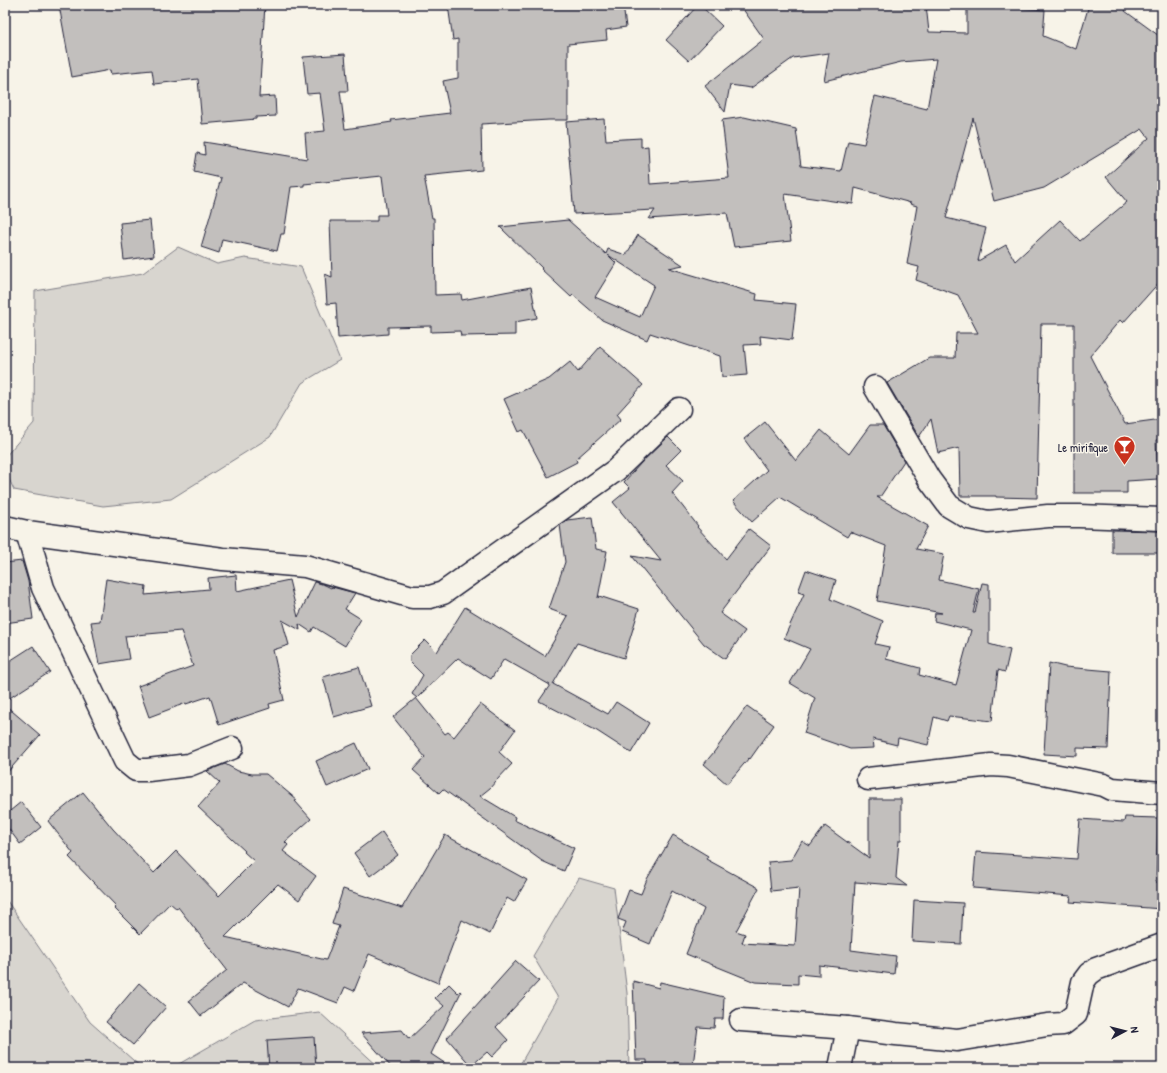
<svg xmlns="http://www.w3.org/2000/svg" width="1167" height="1073" viewBox="0 0 1167 1073" font-family="'Patrick Hand',sans-serif">
<style>
.green{fill:#d8d5cf;stroke:#7d7c85}
.building{fill:#c2bfbd;stroke:#22223b;fill-rule:evenodd}
.lines{fill:none;stroke-linecap:round;stroke-linejoin:round}
.minor-casing{stroke:#22223b;stroke-width:25}
.minor{stroke:#f7f3e8;stroke-width:22}
.labels{text-anchor:middle;dominant-baseline:central;stroke-width:3;stroke-linejoin:round;paint-order:stroke}
.poi-label{font-size:12px;fill:#22223b;stroke:#f7f3e8;text-anchor:end}
</style>
<rect width="100%" height="100%" fill="#f7f3e8"/>
<filter id="ink" filterUnits="userSpaceOnUse"><feTurbulence type="fractalNoise" baseFrequency=".025" numOctaves="2"/><feDisplacementMap in="SourceGraphic" scale="8" xChannelSelector="R" yChannelSelector="G"/><feConvolveMatrix kernelMatrix="1 2 1 2 8 2 1 2 1" color-interpolation-filters="sRGB"/></filter>
<g filter="url(#ink)">
<g class="green">
<path d="M178,247L217,264L245,258L301,267L340,360L302,383L270,437L171,499L103,506L14,490L5,470V457L34,423L35,291L143,273Z"/>
<path d="M579,878L614,888L627,993L629,1068H518L558,998L533,956Z"/>
<path d="M5,898L90,1022L142,1068H5Z"/>
<path d="M319,1012L380,1068H172L255,1020Z"/>
</g>
<g class="building">
<path d="M59,5H265L259,97L275,96L276,116L256,117V119L202,124L198,79L154,84L152,70L111,74L110,70L72,77Z"/>
<path d="M448,5H623L626,27L606,30L607,40L568,44V120H549L481,124L482,170L424,176L432,218H434L435,295L461,294L462,300L531,287L537,318L515,322V335L461,336L460,331L431,332V326L388,327V334L338,338L336,303L327,304L325,274L332,277L330,221H377V215H387L382,176L304,184V186L291,187L284,234H281L277,251L222,239L219,253L201,247L221,178L194,172L197,153L205,155L204,142L307,159L305,133L325,131L320,93L307,94L303,57L345,54L348,91H340L345,129L392,122L391,120L450,113L443,81L458,78V39L453,40Z"/>
<path d="M698,5H700L722,26L689,61L666,40Z"/>
<path d="M740,5H926L929,32L967,33V5L1045,10L1043,36L1076,49L1089,5H1114L1126,9L1125,11L1162,38V279L1123,323L1120,320L1090,356L1125,424L1162,419V439L1156,440L1158,479L1127,481V493H1074V324H1041L1037,498L996,497V496H960L959,448L938,453L931,419L919,437L887,383L929,358H955L956,333H978L958,295L916,280L919,267L907,264L917,206L910,204L911,203L855,188L853,204L785,194L791,241L734,247L727,213L649,219L655,210L574,214L566,122L604,119L606,140L641,138V147L648,146L650,184L729,178L722,120L744,117L796,129L801,166L841,171L848,141L864,144L875,96L927,109L936,59L901,62L824,81L829,53L793,58L751,88L730,85L725,112L705,86L764,39ZM973,118L994,201L1044,188L1142,129L1149,138L1106,177L1127,202L1080,241L1060,220L1015,261L1006,245L978,261L986,228L946,218Z"/>
<path d="M150,220L154,256L124,260L120,223Z"/>
<path d="M568,220L606,254L608,249L626,255L638,235L683,265L669,268L757,294L756,300L796,304L792,340L760,336L761,344L744,345L747,375L722,377L720,356L650,333L647,340L602,320L573,295L571,297L541,269L542,268L500,227ZM608,255L654,285L640,317L595,297L616,263Z"/>
<path d="M600,347L643,385L617,414L621,419L576,459L577,462L548,477L523,430L519,432L504,399L549,379L570,362L578,372Z"/>
<path d="M765,422L796,461L821,430L849,454L870,425H883L904,461L880,497H877L928,526L916,549L944,554L939,580L979,589L973,613H975L982,583L989,584V644L1010,650L1005,672L998,670L992,721L949,716L947,721L934,717L928,745L898,738L897,745L873,739L874,748L850,749L804,733L815,698L790,683L810,649L784,638L804,594L798,592L806,570L836,580L830,599L883,621L875,644L889,647L886,659L920,668L919,675L956,685L971,630L934,621L935,613H942L877,601L886,546L850,532L847,537L780,497L752,522L733,501L767,470L744,439Z"/>
<path d="M668,437L681,450L666,465L683,481L672,493L698,526L697,527L726,559L749,529L771,546L720,613L745,631L725,659L704,644L632,556L661,561L613,502L630,488L624,482L641,463Z"/>
<path d="M592,517L596,549L607,551L598,598L599,596L639,609L624,658L577,643L553,684L608,714L616,702L649,723L631,753L597,731L539,701L550,685L504,659L491,679L458,658L417,698L412,694L423,675L410,662V655L425,640L437,652L465,607L545,656L568,616L549,609L565,562L560,525L567,520Z"/>
<path d="M1112,530L1162,531V553H1112Z"/>
<path d="M22,561L28,581L33,619L5,623V563Z"/>
<path d="M236,575L237,591L289,580L298,617L315,582L325,585L331,588L332,587L355,593L345,609L361,619L345,646L314,627L311,632L299,624L300,630L282,620L289,645L273,650L284,700L269,704L270,708L219,725L210,696L186,704V703L149,717L138,686L193,666L181,631L125,636L129,659L99,664L91,622L100,621L106,579L146,586L145,595L209,589L208,578Z"/>
<path d="M33,646L50,672L5,701V664Z"/>
<path d="M1049,663L1065,667L1111,671L1108,749L1077,748V756L1044,754Z"/>
<path d="M359,667L371,706L334,717L323,677Z"/>
<path d="M416,698L445,734L448,732L454,737L480,704L515,730L499,752L512,764L496,781L490,788L480,796L515,817L514,820L574,848L564,871L542,861L443,789L439,793L413,770L425,757L393,717Z"/>
<path d="M5,705L40,735L5,775Z"/>
<path d="M747,706L774,725L750,759L749,758L727,784L704,764L714,752Z"/>
<path d="M356,743L368,769L327,787L316,761Z"/>
<path d="M225,764L238,771L252,774H266L297,800L295,801L311,819L285,842L288,845L283,851L316,876L299,900L278,884L225,937L326,960L339,926L332,924L343,889L402,908L445,835L527,880L514,902L507,898L490,934L462,920L438,983L369,954L354,991L345,987L338,1003L298,988L288,1007L243,983L201,1016L189,1001L227,970L178,907L177,909L170,903L140,934L114,908L116,906L69,857L73,853L48,821L83,792L113,829L154,873L176,851L219,896L254,861L244,852L245,851L232,839L198,807L220,783L207,771Z"/>
<path d="M869,799H901V840H899L896,878L907,886L855,882L851,950L896,956L894,974L819,965V976L798,974V984L755,982L686,954L704,909L672,891L650,944L622,932L626,922L618,919L629,890L641,894L647,879L673,835L708,856L706,859L759,888L736,931L745,934L742,943L795,946L799,888L771,891L768,862L791,860L802,841L810,846L825,826L869,858Z"/>
<path d="M21,802L41,827L20,844L5,824V815Z"/>
<path d="M1125,817L1158,818L1156,882L1162,883V909L1070,902L1071,896L973,888L976,852L1077,859L1080,819L1124,822Z"/>
<path d="M382,832L398,855L370,876L354,853Z"/>
<path d="M914,900L963,903L961,944L912,941Z"/>
<path d="M516,961L539,981L496,1027L508,1040L492,1057L487,1052L471,1066L447,1038Z"/>
<path d="M633,981L659,988L660,982L724,997L723,1019H715L714,1028L698,1027L693,1065L674,1062V1068H647V1060H636Z"/>
<path d="M139,983L166,1007L133,1045L106,1022Z"/>
<path d="M449,984L458,993L460,991L461,992L431,1054L452,1068H392L361,1033L402,1030L409,1039L444,1006L435,998Z"/>
<path d="M314,1037L316,1068H269L267,1040Z"/>
</g>
<g class="lines">
<defs>
<g id="minor">
<path d="M875,387L929,479L949,506L969,518L988,522L1048,516H1079L1162,519"/>
<path d="M5,527L27,532L223,559L305,566L412,597H430L443,593L616,470L679,409"/>
<path d="M27,532L43,588L125,761L136,770H148L189,765L232,748"/>
<path d="M868,779L991,765L1008,766L1104,785L1112,789L1162,793"/>
<path d="M741,1020L848,1028L896,1034L957,1040L1047,1025L1063,1024L1076,1014L1083,982L1089,974L1096,969L1162,945"/>
<path d="M840,1068L848,1028"/>
</g>
</defs>
<use href="#minor" class="minor-casing"/>
<use href="#minor" class="minor"/>
</g>
</g>
<defs>
<symbol id="bar-pin" viewBox="-11 -11 22 30"><path d="M0 17L-7.5 6A9.5 9.5 0 1 1 7.5 6Z" fill="#c8321e" stroke="#f7f3e8"/><path d="M-6-5H6L.8 .8V4.5H3.5V6h-7V4.5H-.8V.8Z" fill="#fff"/></symbol>
</defs>
<g fill-rule="evenodd">
<use href="#bar-pin" x="1112" y="434" width="25" height="34"/>
</g>
<g class="labels">
<g class="poi-label">
<text x="1108" y="447">Le mirifique</text>
</g>
</g>
<rect width="1167" height="1073" fill="none" stroke="#f7f3e8" stroke-width="20"/>
<rect x="10" y="10" width="1147" height="1053" fill="none" stroke="#22223b" stroke-width="1.5" filter="url(#ink)"/>
<g transform="translate(1125 1031) rotate(83)" stroke="#f7f3e8" stroke-width="3" paint-order="stroke">
<path d="M0-3L7 15L0 10L-7 15Z" fill="#22223b"/>
<text y="-6" font-size="11" font-weight="bold" text-anchor="middle" fill="#22223b">N</text>
</g>
</svg>
